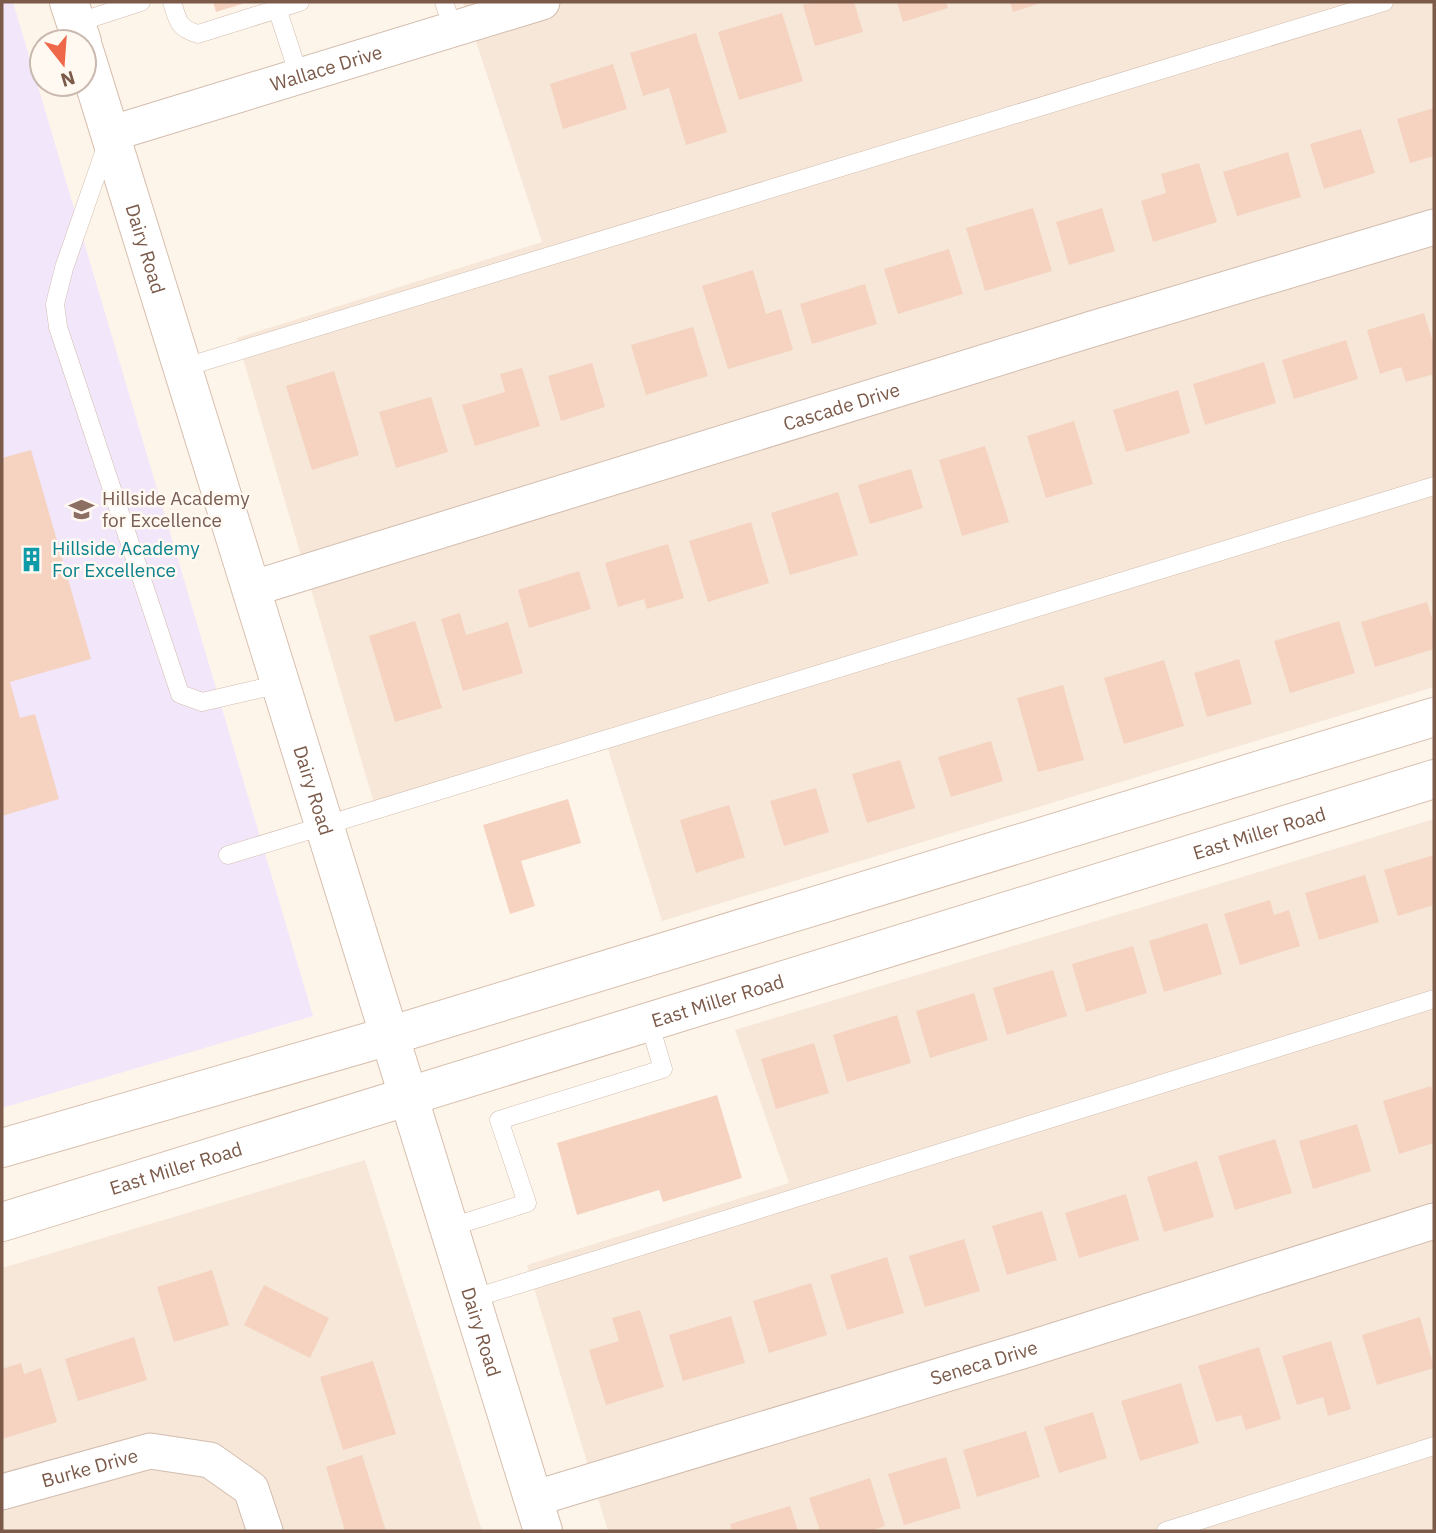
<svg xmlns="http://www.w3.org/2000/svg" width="1436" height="1533" viewBox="0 0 1436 1533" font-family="'IBM Plex Sans',sans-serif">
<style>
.residential{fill:#f6e7d8}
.education{fill:#f2e6fb}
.building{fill:#f5d3c0}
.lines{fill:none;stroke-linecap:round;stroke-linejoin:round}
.lane-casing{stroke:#d2bcae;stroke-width:19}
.street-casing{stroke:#d2bcae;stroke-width:37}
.secondary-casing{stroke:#d7bfad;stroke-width:40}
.lane{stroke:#fff;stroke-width:18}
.street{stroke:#fff;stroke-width:35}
.secondary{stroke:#fff;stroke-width:38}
.labels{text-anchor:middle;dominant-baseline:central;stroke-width:5;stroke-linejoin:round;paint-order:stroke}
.street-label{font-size:19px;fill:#7b5a4a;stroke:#fff9f2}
.education-label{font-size:19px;fill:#785e54;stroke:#fff9f2;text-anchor:start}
.culture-label{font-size:19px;fill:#0d838f;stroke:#fff9f2;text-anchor:start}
</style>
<rect width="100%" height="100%" fill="#fef5ea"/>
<g class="residential">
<path d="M463,2H1434V687L662,921L608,749L378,817L237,338L542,242Z"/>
<path d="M1434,819V1531H608L527,1265L789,1183L735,1030Z"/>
<path d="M365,1160L482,1531H2V1268Z"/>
</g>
<path class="education" d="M2,2H13L313,1016L2,1108Z"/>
<g class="building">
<path d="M213,2H248L216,12Z"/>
<path d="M814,2H854L863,32L815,46L803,5Z"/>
<path d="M897,2H946L948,8L903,22Z"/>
<path d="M1010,2H1037L1038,4L1013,12Z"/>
<path d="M782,13L803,81L739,100L718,32Z"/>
<path d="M696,33L727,132L686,145L669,88L643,96L630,53Z"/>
<path d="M613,64L627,109L563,129L550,84Z"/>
<path d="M1434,108V156L1410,163L1397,119Z"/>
<path d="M1361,129L1375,173L1324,189L1310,144Z"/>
<path d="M1288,152L1301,197L1237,216L1223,172Z"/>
<path d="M1199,163L1217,222L1153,242L1141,201L1166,193L1161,174Z"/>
<path d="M1033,208L1052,271L985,291L966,228Z"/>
<path d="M1102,208L1115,251L1069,265L1056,222Z"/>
<path d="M949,249L963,294L898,314L884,269Z"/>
<path d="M753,270L766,314L781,309L793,350L728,369L702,286Z"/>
<path d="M865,284L877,324L812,344L800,304Z"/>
<path d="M1424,313L1434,346V374L1406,382L1401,367L1380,374L1367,330Z"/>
<path d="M693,327L708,376L646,395L631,345Z"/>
<path d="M1346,340L1358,379L1294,399L1282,360Z"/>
<path d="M1264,362L1276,403L1205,425L1193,384Z"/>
<path d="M592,363L605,407L561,421L548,376Z"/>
<path d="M522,368L540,426L475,446L462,405L505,392L500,374Z"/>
<path d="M334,371L359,455L312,470L286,386Z"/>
<path d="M1178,390L1190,433L1126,452L1113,410Z"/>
<path d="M431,397L448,452L396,468L379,412Z"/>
<path d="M1074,421L1093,484L1046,498L1027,436Z"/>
<path d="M985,446L1009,522L962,536L939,460Z"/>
<path d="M31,450L91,659L10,682L20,718L35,714L59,799L2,816V458Z"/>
<path d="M911,469L923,508L870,524L858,485Z"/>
<path d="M838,492L858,555L790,575L771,513Z"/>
<path d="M751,522L769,583L708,602L689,541Z"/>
<path d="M668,544L684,598L647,609L644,599L618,607L605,563Z"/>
<path d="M579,571L591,609L529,628L518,590Z"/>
<path d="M1427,602L1434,624V649L1375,667L1361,622Z"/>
<path d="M460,613L466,635L508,622L523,673L463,691L441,619Z"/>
<path d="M415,621L442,708L395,722L369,636Z"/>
<path d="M1339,621L1355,673L1290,693L1274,641Z"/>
<path d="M1239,659L1252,704L1207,717L1194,673Z"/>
<path d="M1164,660L1184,726L1124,744L1104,678Z"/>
<path d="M1063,685L1084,760L1038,772L1017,698Z"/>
<path d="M991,741L1003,781L951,797L938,757Z"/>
<path d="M900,760L915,808L867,823L852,774Z"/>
<path d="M816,788L829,832L784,846L770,801Z"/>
<path d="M568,799L581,843L521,861L535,906L510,914L483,825Z"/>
<path d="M729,805L745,857L696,873L680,820Z"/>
<path d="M1434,855V905L1398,916L1384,870Z"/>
<path d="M1365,875L1379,922L1319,940L1305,893Z"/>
<path d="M1270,900L1274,915L1289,910L1300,946L1240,965L1224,914Z"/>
<path d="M1207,923L1222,974L1164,992L1149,941Z"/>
<path d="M1133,946L1147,993L1086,1012L1072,964Z"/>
<path d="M1053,970L1067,1016L1007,1035L993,988Z"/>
<path d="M974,993L988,1040L930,1058L916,1011Z"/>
<path d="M897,1015L911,1063L847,1082L833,1035Z"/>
<path d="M814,1043L829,1093L776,1109L761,1059Z"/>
<path d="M1431,1086L1434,1097V1143L1399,1154L1383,1101Z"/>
<path d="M717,1095L742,1178L663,1202L659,1190L577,1215L557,1143Z"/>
<path d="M1357,1124L1371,1171L1313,1189L1299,1141Z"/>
<path d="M1275,1139L1292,1193L1235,1210L1218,1156Z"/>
<path d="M1197,1161L1214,1217L1164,1232L1147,1177Z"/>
<path d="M1126,1194L1139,1240L1079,1258L1065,1213Z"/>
<path d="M1042,1211L1057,1260L1007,1275L992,1226Z"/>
<path d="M964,1239L980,1291L925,1307L909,1256Z"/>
<path d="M887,1257L904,1313L847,1330L830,1275Z"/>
<path d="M212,1270L229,1325L174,1342L157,1287Z"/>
<path d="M811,1283L827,1335L769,1353L753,1301Z"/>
<path d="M264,1285L329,1318L310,1358L244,1325Z"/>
<path d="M640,1310L664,1387L606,1405L589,1350L619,1341L612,1318Z"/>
<path d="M731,1316L745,1363L683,1381L669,1335Z"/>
<path d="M1420,1317L1434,1368L1377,1385L1362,1335Z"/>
<path d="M134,1337L147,1380L78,1401L65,1359Z"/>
<path d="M1331,1341L1351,1409L1328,1416L1323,1397L1297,1405L1282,1356Z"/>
<path d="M1259,1347L1281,1419L1246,1430L1241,1415L1216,1422L1198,1366Z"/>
<path d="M373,1361L396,1434L343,1450L320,1377Z"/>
<path d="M21,1363L24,1374L41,1368L57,1422L2,1439V1369Z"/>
<path d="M1181,1383L1199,1443L1140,1461L1121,1401Z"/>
<path d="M1093,1412L1107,1458L1059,1473L1044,1427Z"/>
<path d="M1026,1431L1040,1477L977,1497L963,1450Z"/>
<path d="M362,1455L386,1531H345L326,1467Z"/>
<path d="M946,1457L961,1508L904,1525L888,1474Z"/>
<path d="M870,1478L885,1526L870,1531H820L809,1498Z"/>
<path d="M790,1506L798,1531H732L730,1524Z"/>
</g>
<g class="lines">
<defs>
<g id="lane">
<path d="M172,2C178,21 178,28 198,34L300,2"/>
<path d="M275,2L299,76"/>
<path d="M444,2L453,29"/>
<path d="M76,23L141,2"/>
<path d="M107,144L64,268L55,304L58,327L180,694L202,702L280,684"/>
<path d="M182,368L1384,2"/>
<path d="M228,855L1434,486"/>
<path d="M448,1228L527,1203L499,1120L663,1069L649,1022"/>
<path d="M471,1299L1434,999"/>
<path d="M1166,1531L1434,1446"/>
</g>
<g id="street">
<path id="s1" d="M110,134L542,2"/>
<path id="s2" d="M251,589L1092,329L1434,227"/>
<path id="s3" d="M2,1492L150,1451L210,1460L251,1489L265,1531"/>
<path id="s4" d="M533,1499L1022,1351L1434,1221"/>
</g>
<g id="secondary">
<path d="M69,2L82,42"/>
<path id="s5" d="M84,50L543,1531"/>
<path d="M2,1148L389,1036L1434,717"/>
<path id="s6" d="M2,1222L1434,779"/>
</g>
</defs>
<use href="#lane" class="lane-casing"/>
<use href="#street" class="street-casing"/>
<use href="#secondary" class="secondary-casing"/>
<use href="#lane" class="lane"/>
<use href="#street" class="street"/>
<use href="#secondary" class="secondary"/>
</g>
<defs>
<symbol id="school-bare" viewBox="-9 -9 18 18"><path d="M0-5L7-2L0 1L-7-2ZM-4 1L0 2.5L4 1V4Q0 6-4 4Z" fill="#8d6e63" stroke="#fff9f2" stroke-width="2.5" paint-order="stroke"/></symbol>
<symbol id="building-bare" viewBox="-9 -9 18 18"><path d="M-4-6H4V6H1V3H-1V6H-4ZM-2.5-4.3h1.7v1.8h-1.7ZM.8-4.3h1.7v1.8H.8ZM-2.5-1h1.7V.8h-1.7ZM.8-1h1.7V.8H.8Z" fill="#0f9aa8" stroke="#fff9f2" stroke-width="2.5" paint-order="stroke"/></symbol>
</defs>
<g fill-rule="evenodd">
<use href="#school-bare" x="64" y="492" width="35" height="35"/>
<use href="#building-bare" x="14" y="542" width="35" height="35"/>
</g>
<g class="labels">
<g class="street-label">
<text stroke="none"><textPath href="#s1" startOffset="226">Wallace Drive</textPath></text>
<text stroke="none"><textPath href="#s5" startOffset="208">Dairy Road</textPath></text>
<text stroke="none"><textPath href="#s2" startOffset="618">Cascade Drive</textPath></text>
<text stroke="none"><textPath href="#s5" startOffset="775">Dairy Road</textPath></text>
<text stroke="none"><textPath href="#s6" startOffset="1316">East Miller Road</textPath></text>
<text stroke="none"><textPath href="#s6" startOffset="749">East Miller Road</textPath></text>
<text stroke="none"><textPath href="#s6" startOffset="182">East Miller Road</textPath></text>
<text stroke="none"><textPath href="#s5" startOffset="1342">Dairy Road</textPath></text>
<text stroke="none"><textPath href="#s4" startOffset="471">Seneca Drive</textPath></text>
<text stroke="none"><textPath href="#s3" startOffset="91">Burke Drive</textPath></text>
</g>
<g class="education-label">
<text x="102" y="498">Hillside Academy<tspan x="102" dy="22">for Excellence</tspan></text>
</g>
<g class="culture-label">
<text x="52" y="548">Hillside Academy<tspan x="52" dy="22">For Excellence</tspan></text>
</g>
</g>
<rect width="1436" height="1533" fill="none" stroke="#7b5a4a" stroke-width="7"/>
<g transform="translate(63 63) rotate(163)"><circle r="33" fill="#fff9f2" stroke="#cab9af" stroke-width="2"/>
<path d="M0-5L12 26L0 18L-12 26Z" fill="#ee6849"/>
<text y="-10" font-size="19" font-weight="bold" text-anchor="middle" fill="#7b5a4a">N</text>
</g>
</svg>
